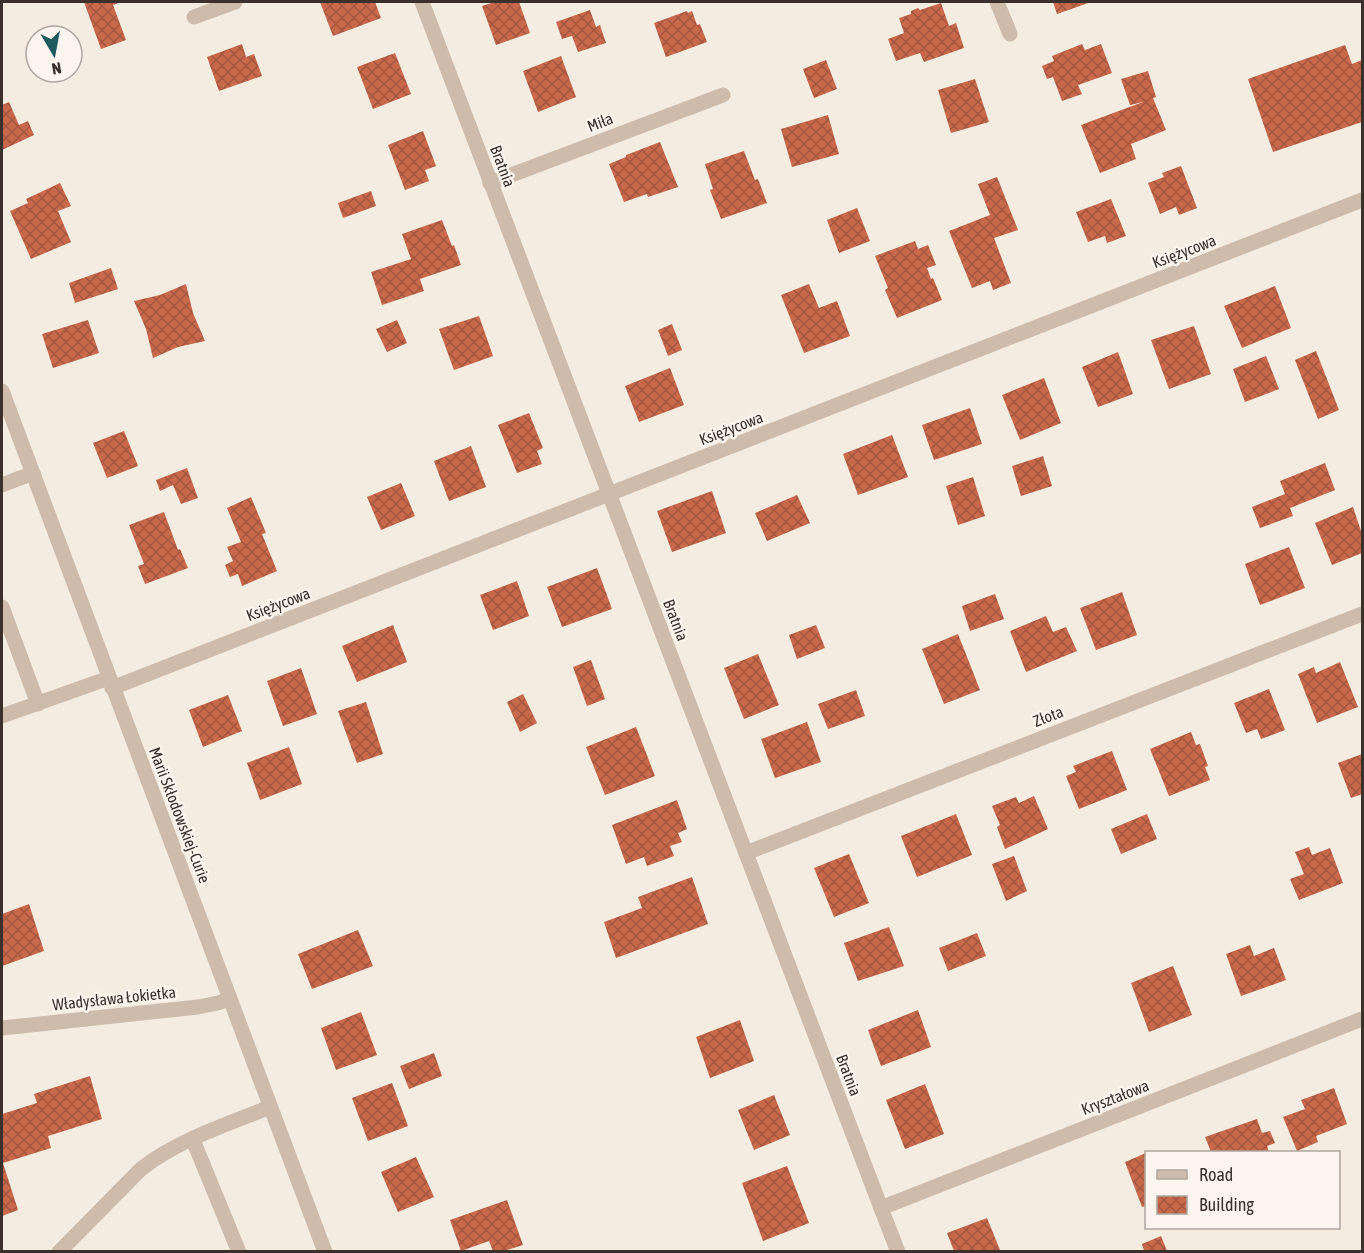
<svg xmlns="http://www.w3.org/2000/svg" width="1364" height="1253" viewBox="0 0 1364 1253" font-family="'Asap Condensed',sans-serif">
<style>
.building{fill:url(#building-cross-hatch)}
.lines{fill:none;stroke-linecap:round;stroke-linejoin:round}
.minor{stroke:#cdbbac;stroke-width:15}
.labels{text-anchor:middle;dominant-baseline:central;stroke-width:5;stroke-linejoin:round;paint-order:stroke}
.street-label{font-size:16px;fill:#3b302b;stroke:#fbf5ee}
</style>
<defs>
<pattern id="building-cross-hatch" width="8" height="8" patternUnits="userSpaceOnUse" patternTransform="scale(1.5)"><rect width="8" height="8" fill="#c8694b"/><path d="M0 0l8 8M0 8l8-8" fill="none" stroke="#a4573f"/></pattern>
</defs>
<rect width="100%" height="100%" fill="#f4ebe1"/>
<g class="building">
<path d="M84,2H121L113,5L126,40L101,49Z"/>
<path d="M320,2H375L381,18L333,36Z"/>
<path d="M495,2H519L530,33L496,45L482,6Z"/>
<path d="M1053,2H1091L1057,14Z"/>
<path d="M941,3L949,26L956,23L964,48L924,62L920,53L896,61L888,39L904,33L899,18L911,14V11L918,8L920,10Z"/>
<path d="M590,10L596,27L600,25L606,43L578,52L572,36L562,39L556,22Z"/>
<path d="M687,11L688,13L692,11L697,25L700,24L707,42L666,57L654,23Z"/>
<path d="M242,44L246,57L254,54L262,76L219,91L207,57Z"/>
<path d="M1082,44L1085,50L1101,44L1112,73L1078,85L1082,94L1062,101L1053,77L1047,79L1042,66L1054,61L1052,56Z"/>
<path d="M1345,45L1352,64L1362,60V122L1273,152L1248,79Z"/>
<path d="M395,53L411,94L373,109L357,67Z"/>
<path d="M561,56L576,97L538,112L523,71Z"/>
<path d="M826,60L837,89L814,98L803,69Z"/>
<path d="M1148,71L1156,97L1153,98L1166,130L1131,144L1136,159L1100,173L1081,125L1143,102L1130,105L1121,79Z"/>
<path d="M975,79L989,122L951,133L938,90Z"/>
<path d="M9,102L19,125L28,121L34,135L2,150V105Z"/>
<path d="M828,115L839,154L792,167L781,129Z"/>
<path d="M423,131L436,166L425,170L429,181L405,190L388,145Z"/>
<path d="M660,142L678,187L648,197L647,194L624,202L609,164L626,157V155Z"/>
<path d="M744,151L755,180L758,179L767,203L721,219L710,190L713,189L705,164Z"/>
<path d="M1181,166L1197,208L1179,215L1176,207L1160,214L1148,183L1164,177L1162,173Z"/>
<path d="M997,177L1018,230L994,238L1011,283L993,290L990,281L972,288L949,231L990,215L978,184Z"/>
<path d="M60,183L71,206L58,211L71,242L31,259L10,211L28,203L26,199Z"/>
<path d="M371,191L376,206L343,218L338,203Z"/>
<path d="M1111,199L1126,236L1107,243L1105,236L1088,242L1076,212Z"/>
<path d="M857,208L870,241L839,253L827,220Z"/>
<path d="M442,220L452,246L454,245L461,265L420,279L424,291L382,305L371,272L411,259L402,234Z"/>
<path d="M915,241L918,249L928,245L936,265L927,268L931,279L933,278L942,300L897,318L885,290L888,288L875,256Z"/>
<path d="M111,268L118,289L75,303L69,283Z"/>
<path d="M186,284L193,313L205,341L178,347L153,358L146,329L134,301L160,295Z"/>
<path d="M809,284L819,308L837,301L850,336L804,353L781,295Z"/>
<path d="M1275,286L1291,328L1242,348L1224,306Z"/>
<path d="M479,316L493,356L454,370L439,329Z"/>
<path d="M88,320L99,353L53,368L42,334Z"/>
<path d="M397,320L407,343L387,352L376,329Z"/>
<path d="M672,324L682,350L668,356L658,330Z"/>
<path d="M1194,326L1211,374L1169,389L1151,340Z"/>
<path d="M1316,351L1339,410L1318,419L1295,360Z"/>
<path d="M1118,352L1133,394L1098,407L1082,367Z"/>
<path d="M1266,356L1279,389L1245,402L1233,369Z"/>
<path d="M670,368L684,405L639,422L625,386Z"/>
<path d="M1044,378L1061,423L1020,440L1002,395Z"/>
<path d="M970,408L982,444L934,460L922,425Z"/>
<path d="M529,413L543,448L537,451L542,464L517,473L498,425Z"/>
<path d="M124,431L138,466L107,478L93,443Z"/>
<path d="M892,435L908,477L858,495L843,454Z"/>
<path d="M471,446L486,487L449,501L434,461Z"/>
<path d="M1043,456L1052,486L1021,496L1012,466Z"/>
<path d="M1325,463L1335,490L1290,508L1293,516L1260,528L1252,507L1285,494L1280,481Z"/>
<path d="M187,468L198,498L181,504L173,485L160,491L156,480Z"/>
<path d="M973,477L985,516L958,525L946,486Z"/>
<path d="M401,483L415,516L381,530L367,497Z"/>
<path d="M712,491L726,533L672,552L657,511Z"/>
<path d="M797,495L810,523L767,541L755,513Z"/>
<path d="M251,497L266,533L262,534L277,571L242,586L238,574L230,577L225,565L233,561L227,547L241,542L227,508Z"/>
<path d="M1353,507L1362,534V553L1332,565L1315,523Z"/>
<path d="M164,512L178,550L180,549L188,568L145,584L138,566L144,564L129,525Z"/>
<path d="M1289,547L1305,588L1260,605L1245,564Z"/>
<path d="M597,568L612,609L562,627L547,587Z"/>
<path d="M517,581L529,616L493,630L480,595Z"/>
<path d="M1122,592L1137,635L1096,650L1080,608Z"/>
<path d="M995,594L1004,619L970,631L962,606Z"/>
<path d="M1046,616L1053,632L1066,627L1077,651L1026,672L1010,631Z"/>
<path d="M393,625L407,662L357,682L342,646Z"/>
<path d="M816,625L825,648L797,659L789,635Z"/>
<path d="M958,634L980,690L944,704L922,649Z"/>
<path d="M758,654L779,705L744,719L724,668Z"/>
<path d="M591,660L605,699L587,706L573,667Z"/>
<path d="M1340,662L1358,707L1317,723L1298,674L1314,667L1316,673Z"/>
<path d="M301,668L317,714L283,726L267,681Z"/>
<path d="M1269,689L1285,730L1261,739L1257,729L1246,733L1234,703Z"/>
<path d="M856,690L865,716L828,729L818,704Z"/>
<path d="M523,694L537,723L520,732L507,702Z"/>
<path d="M228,695L242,731L203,747L189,710Z"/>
<path d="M366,702L383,754L357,763L338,711Z"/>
<path d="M807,722L821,762L775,778L761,739Z"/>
<path d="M636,727L655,776L605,795L586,747Z"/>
<path d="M1191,732L1196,745L1200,744L1208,766L1205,767L1210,780L1169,796L1150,749Z"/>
<path d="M289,747L302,784L260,800L247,763Z"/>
<path d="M1112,751L1127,790L1079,809L1066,776L1076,772L1073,766Z"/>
<path d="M1362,754V794L1351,798L1338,763Z"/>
<path d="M1034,796L1048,829L1005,849L997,827L1000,825L992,806L1016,797L1019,803Z"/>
<path d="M677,800L687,829L678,833L682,842L670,846L674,856L647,866L644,857L626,864L612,825Z"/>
<path d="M956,814L972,855L917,877L901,836Z"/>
<path d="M1147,814L1157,839L1121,854L1111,829Z"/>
<path d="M1309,847L1312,855L1330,848L1343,883L1299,900L1290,879L1304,874L1295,852Z"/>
<path d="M849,854L869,903L834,917L814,868Z"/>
<path d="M1014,856L1027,891L1006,901L992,864Z"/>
<path d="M692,877L708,924L616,958L604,922L642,908L638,897Z"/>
<path d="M29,904L44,951L2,966V914Z"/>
<path d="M889,927L904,966L858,981L844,943Z"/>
<path d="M358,930L373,966L312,989L298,954Z"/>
<path d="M977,933L986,956L948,971L939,948Z"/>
<path d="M1250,945L1254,956L1274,948L1286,980L1241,996L1226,954Z"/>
<path d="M1173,966L1192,1015L1149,1032L1131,983Z"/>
<path d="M918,1010L931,1047L881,1066L868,1030Z"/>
<path d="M361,1012L377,1055L336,1070L321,1028Z"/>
<path d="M740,1020L754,1061L710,1078L696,1037Z"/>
<path d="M434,1053L442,1076L409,1089L400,1066Z"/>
<path d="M90,1076L102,1119L48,1136L51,1148L3,1163L18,1210L2,1216V1114L37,1103L34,1094Z"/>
<path d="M392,1083L408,1126L368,1141L352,1098Z"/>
<path d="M925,1084L944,1134L905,1149L886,1100Z"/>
<path d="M1334,1088L1347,1124L1316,1136L1318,1142L1297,1151L1283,1117L1305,1109L1301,1100Z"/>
<path d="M774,1095L790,1135L754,1150L738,1110Z"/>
<path d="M1257,1119L1262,1133L1270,1131L1275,1143L1267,1146L1269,1152H1211L1205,1137Z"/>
<path d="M1146,1153V1206L1142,1207L1125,1162Z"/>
<path d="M416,1157L434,1197L398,1212L381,1172Z"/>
<path d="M787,1166L809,1223L763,1241L742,1183Z"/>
<path d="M507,1200L523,1245L504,1251H493L489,1241L461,1251L450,1220Z"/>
<path d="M987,1218L1000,1250L997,1251H954L947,1233Z"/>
<path d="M1161,1236L1167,1251H1144L1142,1244Z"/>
</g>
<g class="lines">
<g class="minor">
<path d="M422,2L881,1208L898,1252"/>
<path d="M997,2L1010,34"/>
<path d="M194,17L235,2"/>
<path d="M490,183L723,95"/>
<path d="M2,391L325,1252"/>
<path d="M2,485L33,473"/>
<path d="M2,607L38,704"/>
<path d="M112,688L1362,200"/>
<path d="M2,716L109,678"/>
<path d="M746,853L1362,614"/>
<path d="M2,1028L198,1007L218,1003L230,999"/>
<path d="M193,1140L239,1252"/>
<path d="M881,1208L1362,1019"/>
<path d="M59,1252L141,1169C178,1140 226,1125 270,1107"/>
</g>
</g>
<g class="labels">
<g class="street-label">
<text transform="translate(600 122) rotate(-21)">Miła</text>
<text transform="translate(503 166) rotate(69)">Bratnia</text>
<text transform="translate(1184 251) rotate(-21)">Księżycowa</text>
<text transform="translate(731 428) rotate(-21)">Księżycowa</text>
<text transform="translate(278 604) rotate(-21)">Księżycowa</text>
<text transform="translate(676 620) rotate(69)">Bratnia</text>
<text transform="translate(1048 716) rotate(-21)">Złota</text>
<text transform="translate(180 815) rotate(69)">Marii Skłodowskiej-Curie</text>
<text transform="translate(114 998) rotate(-6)">Władysława Łokietka</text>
<text transform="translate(849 1075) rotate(69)">Bratnia</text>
<text transform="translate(1115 1097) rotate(-21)">Kryształowa</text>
</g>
</g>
<rect width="1364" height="1253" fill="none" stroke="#3b302b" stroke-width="6"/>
<rect x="1145" y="1151" width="195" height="78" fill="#fbf5ee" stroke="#aea6a0" stroke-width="1.5"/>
<rect x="1157" y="1170" width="30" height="9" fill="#cdbbac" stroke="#aea6a0" stroke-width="1.5"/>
<text x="1199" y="1181" font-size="18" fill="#3b302b">Road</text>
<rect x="1157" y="1196" width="30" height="18" fill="url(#building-cross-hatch)" stroke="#aea6a0" stroke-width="1.5"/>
<text x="1199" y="1211" font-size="18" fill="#3b302b">Building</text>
<g transform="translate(54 54) rotate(170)"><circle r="28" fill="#fbf5ee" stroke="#aea6a0" stroke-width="1.5"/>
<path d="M0-4.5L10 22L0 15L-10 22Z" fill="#1f5a5e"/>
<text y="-9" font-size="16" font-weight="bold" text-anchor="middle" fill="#3b302b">N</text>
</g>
</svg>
